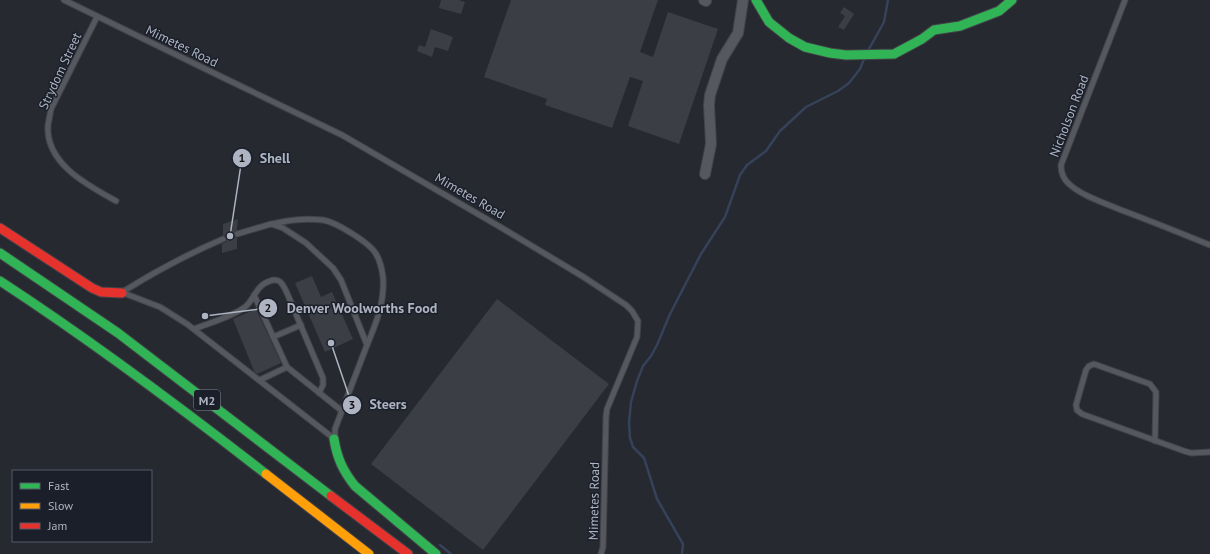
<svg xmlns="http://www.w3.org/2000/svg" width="1210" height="554" viewBox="0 0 1210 554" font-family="'PT Sans',sans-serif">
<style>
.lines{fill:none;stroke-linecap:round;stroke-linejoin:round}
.stream{stroke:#354259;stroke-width:2.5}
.building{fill:#3b3e45}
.lane-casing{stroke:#424349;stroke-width:7}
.street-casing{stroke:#424349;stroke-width:12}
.fast-casing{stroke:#424349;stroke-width:11}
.slow-casing{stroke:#424349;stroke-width:11}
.jam-casing{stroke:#424349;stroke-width:11}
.lane{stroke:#55585e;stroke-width:5}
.street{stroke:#55585e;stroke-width:10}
.fast{stroke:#30b455;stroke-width:9}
.slow{stroke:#ff9f0a;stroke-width:9}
.jam{stroke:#e5322d;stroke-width:9}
.labels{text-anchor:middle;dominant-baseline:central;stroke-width:3;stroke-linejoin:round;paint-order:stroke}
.shield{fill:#1a1f2a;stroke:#828794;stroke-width:1}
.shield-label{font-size:12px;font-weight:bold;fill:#aeb4c2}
.street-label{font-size:13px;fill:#aeb4c2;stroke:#1a1f2a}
.leader{fill:none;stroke:#aeb4c2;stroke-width:1.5}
.callout-dot{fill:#aeb4c2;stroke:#1a1f2a;stroke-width:1.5}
.mark-label{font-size:12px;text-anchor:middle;font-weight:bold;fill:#111}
.callout-label{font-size:14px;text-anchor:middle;font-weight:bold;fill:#aeb4c2;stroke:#1a1f2a;stroke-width:3;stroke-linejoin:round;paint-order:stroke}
</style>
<rect width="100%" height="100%" fill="#262930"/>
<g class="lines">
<g class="stream">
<path d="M869,49L884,22L888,0"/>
<path d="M440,545L451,554"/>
<path d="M682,554L683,544L657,499L644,458L633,447L630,438L629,423L631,402L637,381L643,366L651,356L657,345L670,314L701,254L725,217L740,175L747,165L766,151L780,131L806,107L838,91L849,83L860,69L864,59"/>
</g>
</g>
<g class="building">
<path d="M441,0H459L465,2L461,14L439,8Z"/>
<path d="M511,0H658L640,52L653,57L668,12L718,29L679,144L628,126L643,81L630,77L612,128L545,105L547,99L484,77Z"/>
<path d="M844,7L854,14L844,30L838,27L845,16L840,13Z"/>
<path d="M431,29L453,37L448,51L435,47L432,57L417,51L419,45L425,47Z"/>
<path d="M238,219L237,230L233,233L234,237L237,238V249L222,253V244L226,242L227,239L226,236L223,235V224Z"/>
<path d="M312,276L321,297L332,292L353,339L325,352L295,283Z"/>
<path d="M497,299L609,384L483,550L371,464Z"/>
<path d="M256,309L281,363L257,374L254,371L233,319Z"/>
</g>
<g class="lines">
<defs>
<g id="lane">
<path d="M64,0L226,79L342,135L502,228L582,276L626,305L632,311L638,321L637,337L607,409L606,417L603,547L601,554"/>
<path d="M1125,0L1061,165C1061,173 1063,179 1069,184C1082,196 1105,203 1121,210C1151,221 1180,233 1210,245"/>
<path d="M97,17L51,109C50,114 49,120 48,125C45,163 87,185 116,201"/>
<path d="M272,224C290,220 304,218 323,220C336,222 370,243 376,254C380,260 382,270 383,277C385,301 376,324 367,345"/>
<path d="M237,234L271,224L283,228L306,243L333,268L341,280L367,345L335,429V436"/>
<path d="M124,291C156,271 188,254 223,239"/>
<path d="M126,294L160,307L187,324L332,437"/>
<path d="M254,295L287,367L342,411"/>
<path d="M194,329C209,323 232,317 245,307C255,299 256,285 270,281C280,277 283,285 287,293L323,378V385L319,393"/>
<path d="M273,337L301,325"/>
<path d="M260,380L287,367"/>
<path d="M1155,441L1156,392L1150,384L1094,364L1089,366L1086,370L1076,405L1077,410L1082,414L1184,451L1191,453L1210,452"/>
</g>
<g id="street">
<path d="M704,0L706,1"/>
<path d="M705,174L711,144L709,105L710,95L722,59L738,33L743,0"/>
</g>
<g id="fast">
<path d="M756,0L769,22L789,38L805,47L830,53L846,55L894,54L922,39L934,30L960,26L999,11L1012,0"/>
<path d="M0,253L118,333L331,496"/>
<path d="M0,281C92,341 180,407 266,474"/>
<path d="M334,439C337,458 343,471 355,486L436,554"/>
</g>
<path id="slow" d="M266,474L369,554"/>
<g id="jam">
<path d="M0,228L92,288L101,292L122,293"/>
<path d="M331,496L408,554"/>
</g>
</defs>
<use href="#lane" class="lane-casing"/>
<use href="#street" class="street-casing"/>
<use href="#fast" class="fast-casing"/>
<use href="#slow" class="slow-casing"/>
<use href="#jam" class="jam-casing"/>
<use href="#lane" class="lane"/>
<use href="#street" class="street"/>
<use href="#fast" class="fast"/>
<use href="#slow" class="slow"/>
<use href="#jam" class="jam"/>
</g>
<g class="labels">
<rect class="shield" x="194" y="390" width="26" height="20" rx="3"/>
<g class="shield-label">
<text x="207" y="400">M2</text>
</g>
<g class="street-label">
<text transform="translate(182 46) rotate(26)">Mimetes Road</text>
<text transform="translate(60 71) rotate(-65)">Strydom Street</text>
<text transform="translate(1069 116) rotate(-69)">Nicholson Road</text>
<text transform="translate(470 196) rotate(30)">Mimetes Road</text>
<text transform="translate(594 501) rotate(-89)">Mimetes Road</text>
</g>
</g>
<path class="leader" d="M230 236L242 158M205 316L268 308M331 343L352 405"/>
<g class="callout-dot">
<circle cx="230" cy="236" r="4"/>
<circle cx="205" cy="316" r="4"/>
<circle cx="331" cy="343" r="4"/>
<circle cx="242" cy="158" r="10"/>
<circle cx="268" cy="308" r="10"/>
<circle cx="352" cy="405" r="10"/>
</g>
<g class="mark-label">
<text x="242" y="162">1</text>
<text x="268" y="312">2</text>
<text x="352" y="409">3</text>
</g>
<g class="callout-label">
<text x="275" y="163">Shell</text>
<text x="362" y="313">Denver Woolworths Food</text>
<text x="388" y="409">Steers</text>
</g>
<rect x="12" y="470" width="140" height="72" fill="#1a1f2a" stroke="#555b67"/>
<rect x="20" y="483" width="20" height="6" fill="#30b455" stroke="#555b67"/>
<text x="48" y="490" font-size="12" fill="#aeb4c2">Fast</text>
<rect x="20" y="503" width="20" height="6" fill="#ff9f0a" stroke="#555b67"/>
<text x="48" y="510" font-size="12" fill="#aeb4c2">Slow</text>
<rect x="20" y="523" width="20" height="6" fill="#e5322d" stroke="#555b67"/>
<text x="48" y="530" font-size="12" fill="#aeb4c2">Jam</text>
</svg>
